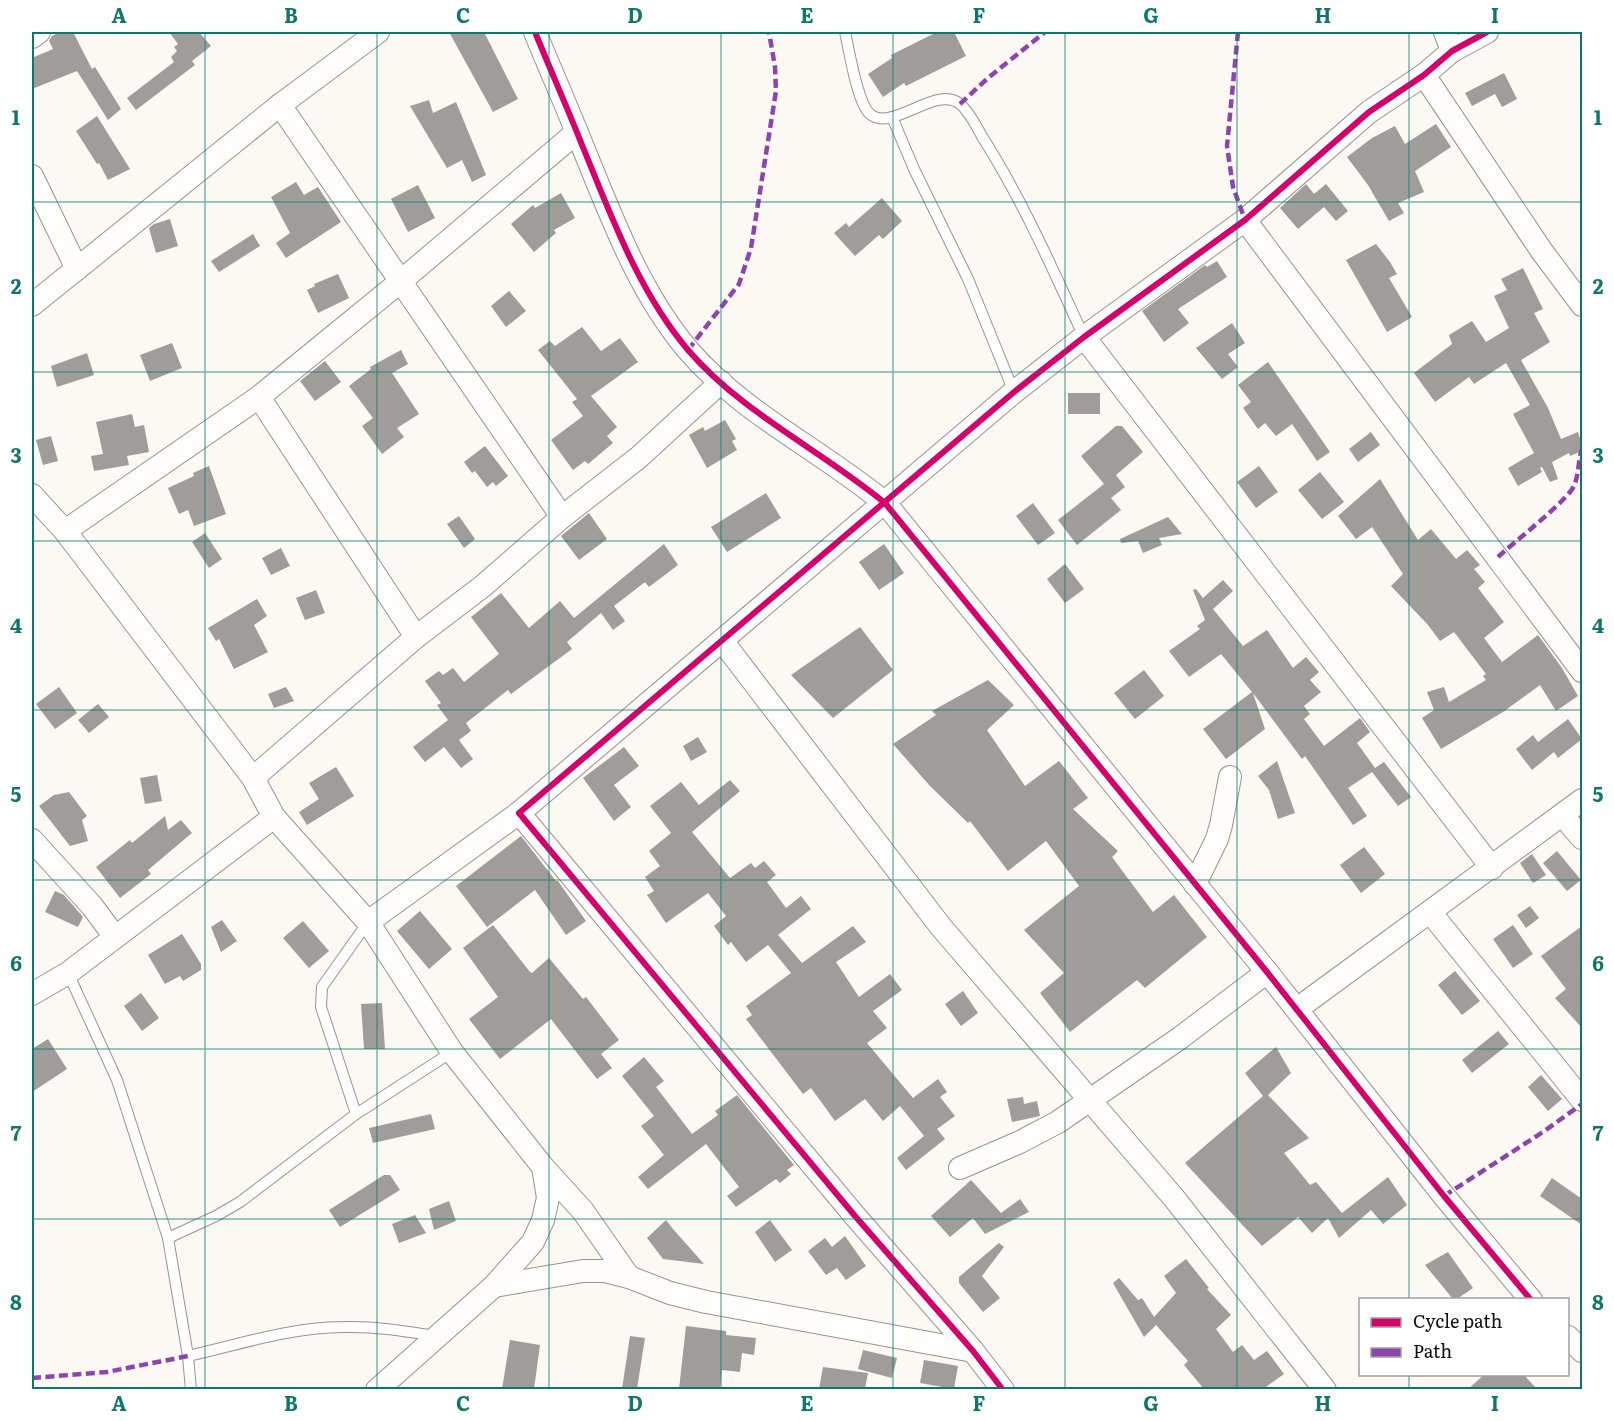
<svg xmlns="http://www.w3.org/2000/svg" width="1614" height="1421" viewBox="0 0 1614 1421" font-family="Literata,serif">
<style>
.building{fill:#9f9c99}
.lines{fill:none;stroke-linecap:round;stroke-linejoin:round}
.service-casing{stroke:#969492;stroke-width:12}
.minor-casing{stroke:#969492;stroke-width:24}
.service{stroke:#fffefd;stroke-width:10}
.minor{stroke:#fffefd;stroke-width:22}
.quiet{stroke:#8e44ad;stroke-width:4.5;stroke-dasharray:9 4.5;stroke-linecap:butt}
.cycleway-casing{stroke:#fff;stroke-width:10}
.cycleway{stroke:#d6006c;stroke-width:6}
.grid{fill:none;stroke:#0f766e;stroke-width:1.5;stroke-opacity:0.55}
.neatline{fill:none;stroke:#0f766e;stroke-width:2}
.grid-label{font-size:20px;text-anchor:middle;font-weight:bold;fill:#0f766e}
</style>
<rect width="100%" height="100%" fill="#fcf9f4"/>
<g class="building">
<path d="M60,32H73L92,69L95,67L121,109L108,120L77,71L32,89V58L53,49L49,41L52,36Z"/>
<path d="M169,32H199L211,46L192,61L195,65L136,110L127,98L174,62L171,57L177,51L174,47L178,44Z"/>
<path d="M449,32H484L518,99L493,112Z"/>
<path d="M937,32H954L966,56L906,86L904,83L883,97L868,74L892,58L891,55Z"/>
<path d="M1504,73L1517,99L1502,107L1495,94L1472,106L1465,93Z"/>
<path d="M429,100L433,113L456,102L486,175L472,182L462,160L447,168L410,106Z"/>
<path d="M97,116L130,169L108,180L99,163L97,164L76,131Z"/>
<path d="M1436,124L1451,147L1415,171L1424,192L1398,203L1404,213L1389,221L1368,185L1347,157L1372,138L1395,126L1405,144Z"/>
<path d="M296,182L304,195L318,187L341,222L286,258L276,243L290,233L271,197Z"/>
<path d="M1306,184L1314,194L1326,184L1348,211L1336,221L1324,207L1298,229L1280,208Z"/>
<path d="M418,185L435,218L408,232L391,199Z"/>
<path d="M561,193L575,218L554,230L556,233L534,252L511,224L533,205L535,208Z"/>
<path d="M882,198L902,221L883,239L879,235L855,256L834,233L846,223L849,227Z"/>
<path d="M170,219L178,246L156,253L149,228L154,224Z"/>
<path d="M253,234L260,246L219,272L211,261Z"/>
<path d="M1376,244L1390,262L1397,274L1389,278L1412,317L1387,332L1346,260Z"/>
<path d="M1217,261L1227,277L1178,309L1189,323L1164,342L1142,311L1205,265L1207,267Z"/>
<path d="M1523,268L1543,309L1534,313L1550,342L1521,360L1548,408L1561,439L1578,432L1582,445V451L1570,456L1569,453L1552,462L1558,479L1550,482L1542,467L1540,468L1542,472L1518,486L1508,468L1534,453L1513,414L1530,405L1506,363L1474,384L1469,377L1435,402L1414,373L1452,344L1449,335L1472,321L1486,342L1509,328L1494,296L1507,290L1501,279Z"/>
<path d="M338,274L349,298L318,313L307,290L315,286L314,284Z"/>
<path d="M509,291L526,311L506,327L491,306Z"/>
<path d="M1232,323L1245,343L1228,354L1238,367L1222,379L1196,348Z"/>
<path d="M582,327L601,351L620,338L638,362L591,396L617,427L607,436L613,443L588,464L585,461L573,470L551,440L583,416L572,402L577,399L538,350L550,341L555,346Z"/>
<path d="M172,343L182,368L150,381L140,355Z"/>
<path d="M401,350L408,364L392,373L419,414L397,428L404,437L382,454L362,426L373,418L349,386L371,369L370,367Z"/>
<path d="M87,353L94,375L57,387L51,366Z"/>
<path d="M325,361L341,382L315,401L300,381Z"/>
<path d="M1268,362L1330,452L1317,461L1292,424L1276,436L1265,423L1258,429L1243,408L1251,402L1238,385Z"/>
<rect x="1068" y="393" width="32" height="21"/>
<path d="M132,414L135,427L144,425L149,452L127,456L129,465L94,471L91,456L103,454L96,422Z"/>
<path d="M725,420L736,439L732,441L737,450L707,468L689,435L703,427L705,431Z"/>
<path d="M1116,426H1122L1143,452L1116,475L1125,487L1111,498L1121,510L1077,545L1058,520L1104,484L1081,456Z"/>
<path d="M1371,432L1380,445L1358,462L1349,449Z"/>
<path d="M51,436L58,461L43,465L36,440Z"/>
<path d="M485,446L508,476L496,486L493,482L487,487L475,471L472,473L464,462Z"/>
<path d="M209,466L226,514L194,526L188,510L179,514L168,488L194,476L193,473Z"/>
<path d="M1259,466L1278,492L1256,508L1237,482Z"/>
<path d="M1320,472L1344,502L1322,519L1298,490Z"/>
<path d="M1380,479L1418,540L1431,529L1456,559L1467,550L1480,565L1474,569L1485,582L1478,588L1504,622L1484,638L1502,662L1538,635L1562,668L1578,696L1556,711L1540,685L1503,712L1441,749L1422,718L1434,710L1427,692L1444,687L1449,702L1486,680L1483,676L1486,674L1454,632L1440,641L1428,625L1391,586L1403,574L1372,527L1356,539L1338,516Z"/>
<path d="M766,493L781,518L727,552L711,527Z"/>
<path d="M1033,503L1055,533L1038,545L1016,516Z"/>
<path d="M589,513L607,539L579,560L561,536Z"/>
<path d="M459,516L475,539L464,548L447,524Z"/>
<path d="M1168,517L1182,534L1159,538L1162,545L1143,553L1138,541L1121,543L1120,539Z"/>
<path d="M205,533L222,559L209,568L192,542Z"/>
<path d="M664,544L678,565L649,587L645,582L614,606L625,621L613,630L601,613L567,642L572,649L511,694L508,690L466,723L471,731L459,740L473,759L461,768L444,747L425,762L413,747L448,720L437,705L441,703L425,681L439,671L443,675L453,668L464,682L499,654L471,617L501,593L529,628L560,601L574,618Z"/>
<path d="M884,544L904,573L879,590L859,562Z"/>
<path d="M281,548L290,566L271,575L262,558Z"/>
<path d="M1065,564L1084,589L1065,603L1047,579Z"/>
<path d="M1223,580L1233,591L1213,609L1243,646L1267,630L1293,668L1306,657L1319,672L1310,680L1321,692L1304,706L1310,714L1304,719L1324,746L1360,718L1370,732L1357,743L1375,768L1384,762L1411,797L1398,806L1372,772L1348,788L1367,816L1353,825L1305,756L1302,759L1253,693L1265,729L1226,759L1203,729L1252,692L1221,654L1189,677L1169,651L1200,629L1197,626L1205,620L1193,590L1196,589L1203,598Z"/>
<path d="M316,590L325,613L305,620L296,598Z"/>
<path d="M257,599L267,616L254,625L268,652L234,669L219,639L216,641L208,628Z"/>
<path d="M860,627L893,670L833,718L791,675Z"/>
<path d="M1144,670L1164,696L1135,719L1114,693Z"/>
<path d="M988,680L1014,705L987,730L1025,786L1059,761L1088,798L1073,809L1118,851L1112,857L1153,912L1174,895L1207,937L1145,988L1137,980L1070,1032L1040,993L1064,973L1024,930L1079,886L1046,841L1008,871L970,821L968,823L930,786L893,744L936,715L932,711Z"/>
<path d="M59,687L77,713L55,729L36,704Z"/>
<path d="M286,687L294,701L274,708L268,694Z"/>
<path d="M98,704L109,717L89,733L78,720Z"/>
<path d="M1568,719L1582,739L1558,758L1554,752L1532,770L1516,749L1533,735L1538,742Z"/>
<path d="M698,737L707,752L691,761L683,746Z"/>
<path d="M624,747L639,766L614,785L631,807L614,821L583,778Z"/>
<path d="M1277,761L1295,813L1278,819L1269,790L1258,776Z"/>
<path d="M336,767L354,796L307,825L299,812L319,799L309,783Z"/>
<path d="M157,775L162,801L145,804L140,778Z"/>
<path d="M730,780L740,791L692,832L730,878L751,863L755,868L764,861L776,875L767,882L786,908L801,896L811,909L778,935L802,963L853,926L866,942L836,962L859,997L890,974L902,990L873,1011L887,1028L867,1043L913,1098L938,1079L947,1092L940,1097L955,1116L937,1129L945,1139L906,1170L897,1158L924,1136L900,1106L883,1121L865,1099L835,1121L811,1088L803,1094L746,1019L752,1015L746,1006L791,973L768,945L746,962L731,942L728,945L714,926L726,916L708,893L666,923L647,895L654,891L645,877L660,866L649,851L671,833L650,806L681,782L699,805Z"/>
<path d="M69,792L87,816L82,820L88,841L70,846L39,806L54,795Z"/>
<path d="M165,816L168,830L181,820L192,833L148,870L151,874L120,898L96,867L130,840L132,843Z"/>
<path d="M521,836L556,881H558L586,921L566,935L535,890L487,927L456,886Z"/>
<path d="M1364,847L1385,874L1361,893L1340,865Z"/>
<path d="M1557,851L1581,880L1567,891L1543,863Z"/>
<path d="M1532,854L1546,875L1533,883L1520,863Z"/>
<path d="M55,891L64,895L83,917L78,927L45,912Z"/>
<path d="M1530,906L1539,918L1526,928L1517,915Z"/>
<path d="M420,911L452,949L429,969L397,931Z"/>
<path d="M222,920L237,941L221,952L211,927Z"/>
<path d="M303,921L329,951L309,968L283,938Z"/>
<path d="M493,925L530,972L532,973L549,958L583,999L586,997L619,1040L601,1054L612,1068L597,1079L551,1019L500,1059L469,1019L498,997L463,948Z"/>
<path d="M1513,925L1533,954L1513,968L1493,939Z"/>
<path d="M1582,926V1028L1555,998L1566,989L1541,956Z"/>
<path d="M182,934L201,964V970L183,981L180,976L165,984L148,955Z"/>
<path d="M1455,971L1480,1001L1462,1015L1438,985Z"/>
<path d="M963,991L978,1013L961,1026L945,1004Z"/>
<path d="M141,993L159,1018L142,1031L124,1006Z"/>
<path d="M382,1003L385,1049H364L361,1004Z"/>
<path d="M1498,1031L1509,1044L1472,1073L1462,1060Z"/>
<path d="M48,1039L67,1069L32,1092V1049Z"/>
<path d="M1276,1047L1291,1073L1268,1095L1309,1138L1284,1153L1310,1185L1316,1182L1342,1213L1388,1177L1407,1205L1383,1224L1371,1210L1339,1238L1328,1218L1312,1233L1298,1217L1262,1246L1185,1163L1263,1096L1245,1073Z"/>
<path d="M644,1057L664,1081L656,1087L692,1134L718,1115L715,1111L737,1095L794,1165L787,1170L791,1174L780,1183L776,1179L736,1207L727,1196L739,1187L706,1144L648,1189L638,1177L664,1155L641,1126L654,1116L622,1076Z"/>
<path d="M1541,1075L1562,1099L1548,1111L1528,1087Z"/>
<path d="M1023,1097L1024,1104L1037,1101L1040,1116L1012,1122L1007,1099Z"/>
<path d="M431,1114L435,1129L373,1143L369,1128Z"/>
<path d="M384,1175H390L400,1190L340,1227L329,1210Z"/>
<path d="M1552,1178L1582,1199V1225L1540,1196Z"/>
<path d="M971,1180L1001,1213L1020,1199L1029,1212L985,1234L973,1218L950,1237L931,1216Z"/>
<path d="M449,1201L456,1221L434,1230L429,1209Z"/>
<path d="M415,1215L426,1233L399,1243L392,1224Z"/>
<path d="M666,1220L673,1229L704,1264L663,1259L647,1238Z"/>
<path d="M770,1220L792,1250L775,1262L755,1232Z"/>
<path d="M845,1236L866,1266L846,1280L837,1268L826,1275L808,1251L825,1238L832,1247Z"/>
<path d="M999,1243L1004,1247L982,1276L1000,1298L983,1312L959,1283V1277Z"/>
<path d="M1448,1252L1473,1288L1457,1299H1453L1425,1265Z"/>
<path d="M1186,1259L1209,1288L1207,1289L1231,1315L1216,1329L1233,1352L1242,1345L1254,1360L1267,1351L1284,1374L1263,1389H1204L1184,1365L1188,1361L1156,1325L1144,1337L1113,1283L1119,1278L1138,1300L1142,1298L1154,1317L1176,1293L1164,1276Z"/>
<path d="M686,1326L726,1331V1335L756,1338L754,1355L742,1353L740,1372L722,1370L720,1389H679Z"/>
<path d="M630,1336L645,1338L637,1389H622Z"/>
<path d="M510,1340L540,1345L534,1389H502Z"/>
<path d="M863,1350L897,1358L892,1378L858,1369Z"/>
<path d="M924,1360L958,1366L954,1389L920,1383Z"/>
<path d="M823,1367L868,1373L865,1389H819Z"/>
<path d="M1485,1374H1523L1537,1389H1468Z"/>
</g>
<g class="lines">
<defs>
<g id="service">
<path d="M845,32C849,49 857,103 870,114C892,133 936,84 960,104C970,112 977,128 983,138C1023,201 1053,270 1084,337"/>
<path d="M892,117L914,169L968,279L1014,392"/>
<path d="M68,973L117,1080L168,1238L188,1356L191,1390"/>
<path d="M356,1114L321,1007L322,987L368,922"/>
<path d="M168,1238L216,1216L240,1202L356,1114L452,1052"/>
<path d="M188,1356C238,1345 291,1327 343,1327C374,1326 404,1331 435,1336"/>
</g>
<g id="minor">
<path d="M535,32C550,69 567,107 582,145C611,215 638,291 688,350C742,413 821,450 885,503L1267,972L1444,1196L1531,1300"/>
<path d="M1445,32L1452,51"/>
<path d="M32,37L39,32"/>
<path d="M1424,75L1541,250L1582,305"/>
<path d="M280,105L562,517"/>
<path d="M32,176L77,269"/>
<path d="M1245,220L1582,671"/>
<path d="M32,305L280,105L378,32"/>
<path d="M1084,337L1492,868"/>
<path d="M259,397L416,637"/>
<path d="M32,495L65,531L253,778L274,817L68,973L32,994"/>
<path d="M65,531L259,397L401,281L577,132"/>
<path d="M723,642L941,927L1174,1198L1325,1390"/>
<path d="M253,778L416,637L483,586L562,517L638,458L721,382"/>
<path d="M1563,816L1582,838"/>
<path d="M274,817L368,922L452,1052L543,1167L548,1198L543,1220L533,1242L494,1286L377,1390"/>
<path d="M32,840L92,906L115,937"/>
<path d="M1195,884L1217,839L1221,825L1230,777"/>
<path d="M1430,912L1582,1100"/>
<path d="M368,922L519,813"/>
<path d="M1297,1009L1582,800"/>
<path d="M543,1167L583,1211L629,1277"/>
<path d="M960,1168L1020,1142L1058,1122L1180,1038L1267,972"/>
<path d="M494,1286L583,1271H605L629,1277L670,1293L706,1302L973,1351"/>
<path d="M1568,1337L1582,1351"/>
<path d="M1003,1390L973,1351L855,1216L519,813L1014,392L1084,337L1245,220L1369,112L1424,75L1452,51L1487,32"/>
</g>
</defs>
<use href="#service" class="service-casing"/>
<use href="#minor" class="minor-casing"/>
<use href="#service" class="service"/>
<use href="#minor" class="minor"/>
<g class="quiet">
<path d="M1238,32L1227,146L1233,187L1245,220"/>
<path d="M960,104L988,78L1045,32"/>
<path d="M688,350L739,284L751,248L776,91L775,67L769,32"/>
<path d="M1498,557C1513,543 1567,501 1574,486C1579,474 1578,461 1582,449"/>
<path d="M1444,1196L1543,1132L1582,1104"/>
<path d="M32,1378L107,1372L188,1356"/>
</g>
<defs>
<g id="cycleway">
<path d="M535,32C550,69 567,107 582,145C611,215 638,291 688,350C742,413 821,450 885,503L1267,972L1444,1196L1531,1300"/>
<path d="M1003,1390L973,1351L855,1216L519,813L1014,392L1084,337L1245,220L1369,112L1424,75L1452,51L1487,32"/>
</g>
</defs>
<use href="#cycleway" class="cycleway-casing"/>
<use href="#cycleway" class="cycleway"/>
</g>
<path class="grid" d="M205,32V1390M377,32V1390M549,32V1390M721,32V1390M893,32V1390M1065,32V1390M1237,32V1390M1409,32V1300M32,202H1582M32,372H1582M32,541H1582M32,710H1582M32,880H1582M32,1049H1582M32,1219H1582M1409,1374V1390"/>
<rect width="1614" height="1421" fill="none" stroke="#ffffff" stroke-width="66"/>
<rect x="1359" y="1298" width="210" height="78" fill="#ffffff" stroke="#9f9f9f" stroke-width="1.5"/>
<rect x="1371" y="1318" width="30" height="9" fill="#d6006c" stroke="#9f9f9f" stroke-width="1.5"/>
<text x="1413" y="1328" font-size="18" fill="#0f0f0f">Cycle path</text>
<rect x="1371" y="1348" width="30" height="9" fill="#8e44ad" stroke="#9f9f9f" stroke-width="1.5"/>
<text x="1413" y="1358" font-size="18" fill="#0f0f0f">Path</text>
<rect x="33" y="33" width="1548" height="1355" class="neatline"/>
<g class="grid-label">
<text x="119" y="23">A</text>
<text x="291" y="23">B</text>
<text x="463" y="23">C</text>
<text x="635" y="23">D</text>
<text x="807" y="23">E</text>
<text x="979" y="23">F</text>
<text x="1151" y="23">G</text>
<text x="1323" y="23">H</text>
<text x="1495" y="23">I</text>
<text x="16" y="125">1</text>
<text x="1598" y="125">1</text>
<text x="16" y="294">2</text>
<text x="1598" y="294">2</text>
<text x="16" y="463">3</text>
<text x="1598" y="463">3</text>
<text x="16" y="633">4</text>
<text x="1598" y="633">4</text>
<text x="16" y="802">5</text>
<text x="1598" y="802">5</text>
<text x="16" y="971">6</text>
<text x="1598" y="971">6</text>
<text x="16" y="1141">7</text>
<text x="1598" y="1141">7</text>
<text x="16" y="1310">8</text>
<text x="1598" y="1310">8</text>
<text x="119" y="1411">A</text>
<text x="291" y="1411">B</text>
<text x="463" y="1411">C</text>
<text x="635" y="1411">D</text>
<text x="807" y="1411">E</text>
<text x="979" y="1411">F</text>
<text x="1151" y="1411">G</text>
<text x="1323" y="1411">H</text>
<text x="1495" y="1411">I</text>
</g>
</svg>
